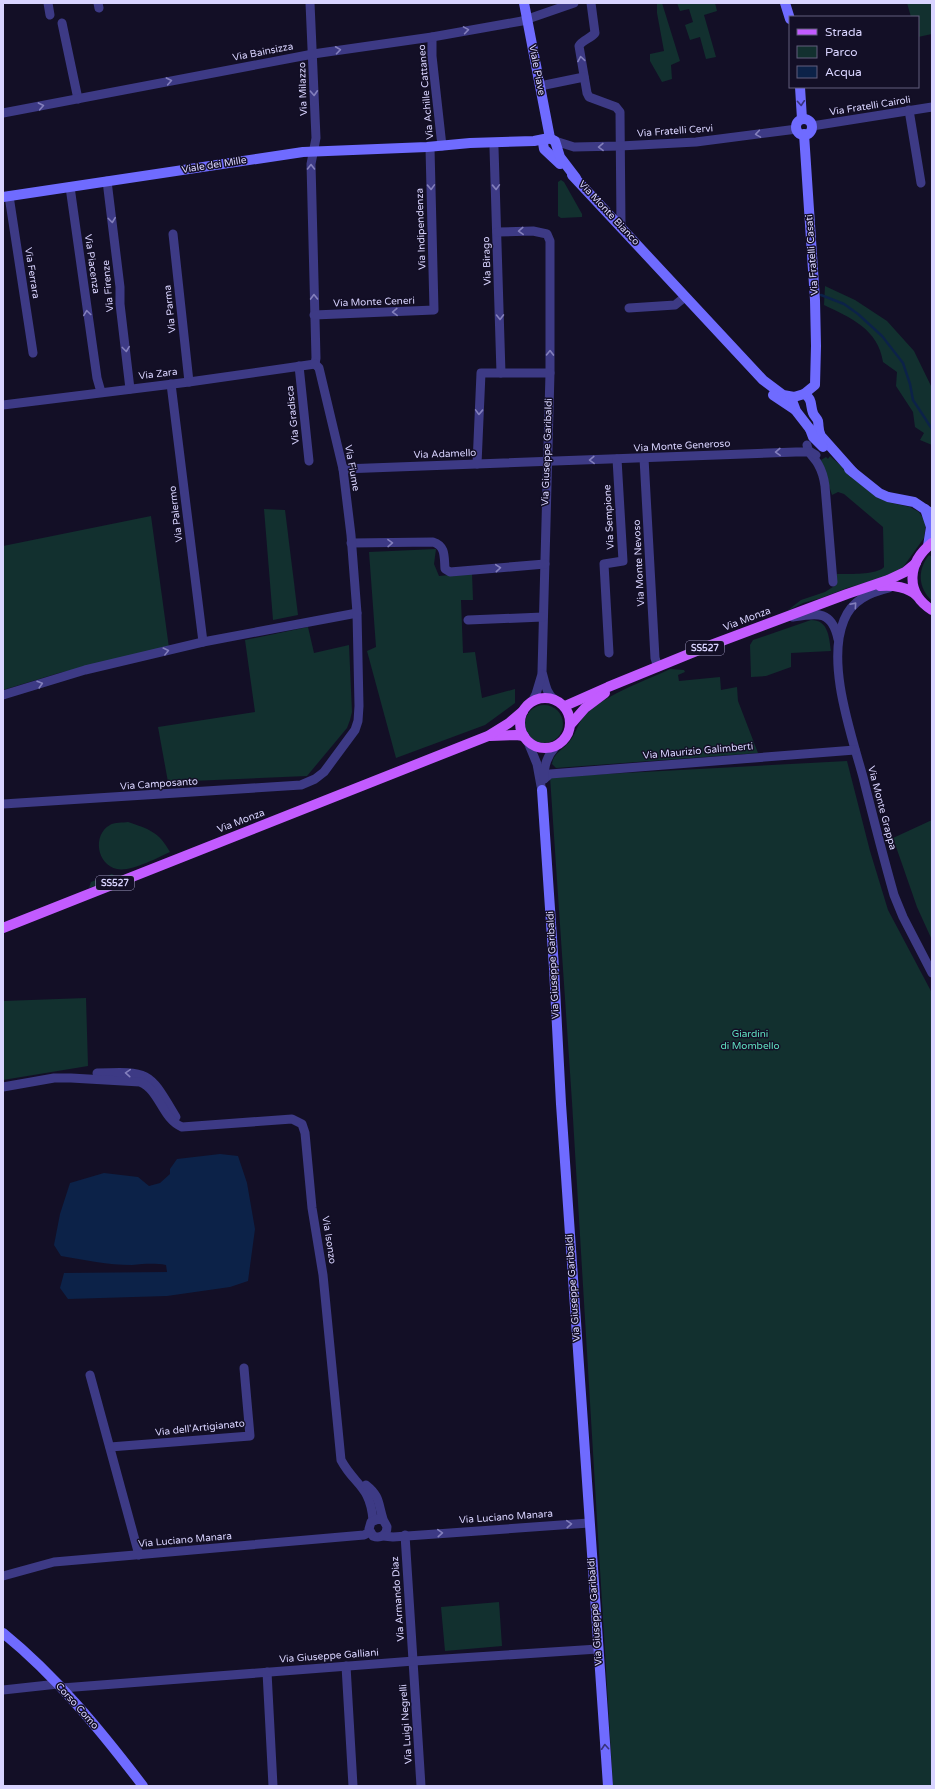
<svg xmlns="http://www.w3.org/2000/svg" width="935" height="1789" viewBox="0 0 935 1789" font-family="'Varela Round',sans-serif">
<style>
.green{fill:#12302f}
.water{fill:#0c2248}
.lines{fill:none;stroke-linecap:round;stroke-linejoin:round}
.stream{stroke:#0c2248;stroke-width:2.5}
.street{stroke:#3d3a85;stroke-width:9}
.secondary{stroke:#6f6bff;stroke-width:10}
.primary{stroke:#c25bff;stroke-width:10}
.oneway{stroke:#837fbc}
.oneway2{stroke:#38347d}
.labels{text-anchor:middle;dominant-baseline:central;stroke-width:3;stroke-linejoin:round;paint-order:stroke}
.shield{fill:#130f26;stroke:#9e99be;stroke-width:1}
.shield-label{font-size:9px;font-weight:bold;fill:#d9d4ff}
.street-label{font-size:10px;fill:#d9d4ff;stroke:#130f26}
.park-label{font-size:10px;fill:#5fe0c0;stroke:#130f26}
</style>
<rect width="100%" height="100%" fill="#130f26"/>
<g class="green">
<path d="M657,3H662L680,61L671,65L672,79L662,82L650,61V54L664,51L657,13Z"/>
<path d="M677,3H715L717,11L704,15L716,57L706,59L700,37L690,40L685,25L693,22L689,9L680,11Z"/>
<path d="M907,3H932V34L918,37V17H911Z"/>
<path d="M561,180L564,182L582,214V217L561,218L558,216V182Z"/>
<path d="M825,286L855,300L887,321L914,351L932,388V445L920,440L924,433L915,427L913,412L896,386L897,372L883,362C878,329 851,318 824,305Z"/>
<path d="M830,456L875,496L887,502L910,507L919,512L926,523L924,538L901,570L886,577L847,588L821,598L803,603L787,611L801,600L825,592L836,585L837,574C848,574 877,575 884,567L883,527L844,494L838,492L832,495L821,460L826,457L828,459Z"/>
<path d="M264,509L285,510L298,615L273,620Z"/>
<path d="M151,516L169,648L59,673L3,690V546Z"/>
<path d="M436,549L434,564L439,576L472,573L473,600H461L463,653L475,652L482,698L515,689V703L485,725L396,758L367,651L376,647L369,552Z"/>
<path d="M929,555L932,557V601C918,588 917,570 929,555Z"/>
<path d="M811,620C828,620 829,636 831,651L791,653V667L766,676L751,677L750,645L753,640Z"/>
<path d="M308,627L314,653L349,645L352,712L350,720L347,728L307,776L168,782L158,727L255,712L245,640Z"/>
<path d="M670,669L684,670L685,672L678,675L679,681L720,677L721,690L737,687L738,701L758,753L556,768L552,764C553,753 564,749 570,741C575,735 577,726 582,719C600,696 643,682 670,669Z"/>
<circle cx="544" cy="724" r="19"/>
<path d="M847,761L870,851L888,910L932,993V1786H613L572,1102L550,777Z"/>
<path d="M932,820V940L917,907L893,838Z"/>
<path d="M128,822C149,829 159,832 170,852C157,858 131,872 117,869C97,865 92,835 110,825C114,822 123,823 128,822Z"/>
<path d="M112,874L117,878L89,888L91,882Z"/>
<path d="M86,998L88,1066L3,1080V1001Z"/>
<path d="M499,1602L502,1646L445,1651L441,1607Z"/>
</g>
<path class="water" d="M220,1154L238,1156L247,1183L255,1229L248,1281L230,1287L167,1296L68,1299L60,1288L64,1273L167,1272L166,1265C154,1263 144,1264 132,1265C108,1265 84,1260 61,1256L54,1245L60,1214L70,1183L104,1173L138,1177L149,1186L160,1183L170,1174V1169L177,1159Z"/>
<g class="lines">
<path class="stream" d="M821,295L844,304L858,314L882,336L903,363L910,384L913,400L932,429"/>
<g class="street">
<path d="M48,3L50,15"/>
<path d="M98,3L99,8"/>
<path d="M310,3L316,138L311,164L316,358L315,364"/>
<path d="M591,3L595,33C590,39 582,40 579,46L587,93L589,97L616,107L620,112L621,226"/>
<path d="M62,23L78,99"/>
<path d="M432,37V56L442,146"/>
<path d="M540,86L584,77"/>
<path d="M909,110L921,183"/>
<path d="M3,113L313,54L432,37L522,21L574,3"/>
<path d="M812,126L932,107"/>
<path d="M555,141L574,147L620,146L696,142L797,129"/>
<path d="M494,148L501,373"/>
<path d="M107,181L120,287V304L130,389"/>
<path d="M70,187L97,378L101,392"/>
<path d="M9,196L33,353"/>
<path d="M497,232L533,231L547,234L550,241V373L542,672C545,682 546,694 555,700"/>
<path d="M173,234L189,382"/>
<path d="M629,308L675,305L685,297"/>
<path d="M314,315L434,310L430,148"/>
<path d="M299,366L309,461"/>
<path d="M171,384L203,642"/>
<path d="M3,405L189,382L315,364"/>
<path d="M807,445C808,454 814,457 818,464C822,471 824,478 825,486L833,582"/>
<path d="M644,458L655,658L658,667"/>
<path d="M477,464L481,373H550"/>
<path d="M343,469L796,452H811L816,455"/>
<path d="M351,543L433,542C446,546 444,557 445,569L450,572L545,564"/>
<path d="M889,588C869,593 852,600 844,620C826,663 851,733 863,777C873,817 883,856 894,895L903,917L932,973"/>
<path d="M793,617C817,613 832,610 838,639"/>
<path d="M468,620L543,617"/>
<path d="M609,653L604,564L623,561L617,459"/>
<path d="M3,695L85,670L203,642L357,613"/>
<path d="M532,702L536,694L542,674"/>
<path d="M528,742L537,764L541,786"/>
<path d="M544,779L550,774L855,750"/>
<path d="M544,779C544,765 547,756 556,746"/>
<path d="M3,804L301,785L315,779L324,772L355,730L358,721L359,706L357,613L351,535L343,469L319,368L315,364"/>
<path d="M97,1073C151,1071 149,1072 176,1117"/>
<path d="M3,1087L54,1078H71L140,1082C160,1090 162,1119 182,1127L292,1119L302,1124L305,1133L312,1208L323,1275L341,1460C355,1486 370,1485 373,1520"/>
<path d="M90,1375L139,1555"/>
<path d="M110,1447L250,1436L244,1368"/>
<path d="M366,1485C380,1496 378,1503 383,1519C384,1522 386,1524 387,1527C387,1535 380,1539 373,1536L369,1529L371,1522L378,1519L383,1520"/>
<path d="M405,1535L421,1786"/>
<path d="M383,1536L393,1537L589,1523"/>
<path d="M3,1576L54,1562L364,1535L370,1532"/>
<path d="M346,1666L353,1786"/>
<path d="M267,1672L273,1786"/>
<path d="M62,1688L414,1661L598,1649"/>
<path d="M3,1690L58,1684"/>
</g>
<g class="secondary">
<path d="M524,3L550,138"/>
<path d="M785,3L790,19"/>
<path d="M800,87L802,119"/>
<circle cx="804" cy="127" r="8"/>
<path d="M547,138L543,143L544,149L560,164"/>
<path d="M572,175L763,380L783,395L794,397L804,394C813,399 810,405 813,413C814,416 817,418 818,421C819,427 818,431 821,436L853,472"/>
<path d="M3,197L303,152L427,147L470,143L534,141L549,138L555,141L560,157L576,178"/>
<path d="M804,394L815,385L816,346L815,300L804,134"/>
<path d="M773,395L794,409"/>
<path d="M793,403L796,411L810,429"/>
<path d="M810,429L813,437L823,447"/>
<path d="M849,469L879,493L888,497L914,502L932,514"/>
<path d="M925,509L931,527L928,546"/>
<path d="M542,790L554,968L561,1104L608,1786"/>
<path d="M3,1633C57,1677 101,1731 143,1786"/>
</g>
<g class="primary">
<path d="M932,543C908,562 904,592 932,610"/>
<path d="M880,586C893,585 909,587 917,596"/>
<circle cx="545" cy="723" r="25"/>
<path d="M565,706L608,687L711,645L847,594L888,580L905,572L916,563"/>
<path d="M571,724L585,708L605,693"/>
<path d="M490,736L516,735L524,736"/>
<path d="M3,928C164,864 326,800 488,736L509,723L523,711"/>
</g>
</g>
<defs><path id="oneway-chevron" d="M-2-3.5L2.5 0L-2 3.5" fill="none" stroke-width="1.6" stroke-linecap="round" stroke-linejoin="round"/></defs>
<g class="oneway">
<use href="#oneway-chevron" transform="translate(466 30) rotate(-9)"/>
<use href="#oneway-chevron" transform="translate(338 50) rotate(-8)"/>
<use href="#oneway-chevron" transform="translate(581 59) rotate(-99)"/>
<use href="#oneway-chevron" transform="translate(169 81) rotate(-11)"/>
<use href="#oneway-chevron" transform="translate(314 93) rotate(87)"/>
<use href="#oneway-chevron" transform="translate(41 106) rotate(-11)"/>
<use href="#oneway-chevron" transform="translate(758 134) rotate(171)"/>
<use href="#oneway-chevron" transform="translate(601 147) rotate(179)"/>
<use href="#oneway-chevron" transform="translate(311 167) rotate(-90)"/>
<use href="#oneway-chevron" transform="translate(431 187) rotate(88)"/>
<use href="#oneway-chevron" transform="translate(496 187) rotate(88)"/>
<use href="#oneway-chevron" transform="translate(112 220) rotate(83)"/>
<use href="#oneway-chevron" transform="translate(521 231) rotate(177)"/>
<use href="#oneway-chevron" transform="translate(314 297) rotate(-91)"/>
<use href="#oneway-chevron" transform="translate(395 312) rotate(178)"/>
<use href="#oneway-chevron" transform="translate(87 313) rotate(-98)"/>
<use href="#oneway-chevron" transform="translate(500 317) rotate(89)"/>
<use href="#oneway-chevron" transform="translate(126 349) rotate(83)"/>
<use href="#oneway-chevron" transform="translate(550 353) rotate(-89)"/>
<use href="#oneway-chevron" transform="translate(479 412) rotate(92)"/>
<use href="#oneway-chevron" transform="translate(778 452) rotate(178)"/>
<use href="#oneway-chevron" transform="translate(592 460) rotate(178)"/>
<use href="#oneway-chevron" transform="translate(390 543) rotate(-1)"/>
<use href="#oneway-chevron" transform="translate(498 568) rotate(-5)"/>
<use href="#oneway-chevron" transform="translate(854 605) rotate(-49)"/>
<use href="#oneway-chevron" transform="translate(166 651) rotate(-14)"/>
<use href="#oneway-chevron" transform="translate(40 684) rotate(-17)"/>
<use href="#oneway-chevron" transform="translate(128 1073) rotate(-176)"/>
<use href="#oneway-chevron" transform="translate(569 1524) rotate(-4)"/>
<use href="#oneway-chevron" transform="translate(440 1533) rotate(-4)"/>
</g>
<g class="oneway2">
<use href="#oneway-chevron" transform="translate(801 103) rotate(86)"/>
<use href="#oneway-chevron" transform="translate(605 1747) rotate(-94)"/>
</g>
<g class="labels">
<g class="shield">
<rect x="686" y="641" width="38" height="14" rx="3"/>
<rect x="96" y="876" width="38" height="14" rx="3"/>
</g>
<g class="shield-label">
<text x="705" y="648">SS527</text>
<text x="115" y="883">SS527</text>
</g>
<g class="street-label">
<text transform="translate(263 52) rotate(-11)">Via Bainsizza</text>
<text transform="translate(537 70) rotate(79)">Viale Piave</text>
<text transform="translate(303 89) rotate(-92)">Via Milazzo</text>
<text transform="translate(426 92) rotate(-95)">Via Achille Cattaneo</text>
<text transform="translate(870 106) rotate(-9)">Via Fratelli Cairoli</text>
<text transform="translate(675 131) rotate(-4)">Via Fratelli Cervi</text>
<text transform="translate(214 165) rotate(-9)">Viale dei Mille</text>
<text transform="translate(609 213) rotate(47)">Via Monte Bianco</text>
<text transform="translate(421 229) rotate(-92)">Via Indipendenza</text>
<text transform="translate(812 255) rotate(-94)">Via Fratelli Casati</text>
<text transform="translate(487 261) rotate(-92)">Via Birago</text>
<text transform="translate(92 264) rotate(82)">Via Piacenza</text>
<text transform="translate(32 273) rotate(81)">Via Ferrara</text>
<text transform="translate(108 286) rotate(-95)">Via Firenze</text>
<text transform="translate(374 302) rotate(-2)">Via Monte Ceneri</text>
<text transform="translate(170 309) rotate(-96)">Via Parma</text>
<text transform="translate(158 374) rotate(-7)">Via Zara</text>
<text transform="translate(293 415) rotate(-96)">Via Gradisca</text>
<text transform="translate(682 446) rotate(-3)">Via Monte Generoso</text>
<text transform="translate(547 452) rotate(-88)">Via Giuseppe Garibaldi</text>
<text transform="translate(445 454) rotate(-2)">Via Adamello</text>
<text transform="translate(352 468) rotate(80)">Via Fiume</text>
<text transform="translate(176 514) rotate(-97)">Via Palermo</text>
<text transform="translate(609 517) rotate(-93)">Via Sempione</text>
<text transform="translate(639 563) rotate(-93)">Via Monte Nevoso</text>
<text transform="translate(747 619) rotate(-21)">Via Monza</text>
<text transform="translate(698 751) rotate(-5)">Via Maurizio Galimberti</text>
<text transform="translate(159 784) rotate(-4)">Via Camposanto</text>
<text transform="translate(882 808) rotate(75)">Via Monte Grappa</text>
<text transform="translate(241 821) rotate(-21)">Via Monza</text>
<text transform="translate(553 965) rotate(-93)">Via Giuseppe Garibaldi</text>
<text transform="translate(329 1240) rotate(81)">Via Isonzo</text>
<text transform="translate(573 1288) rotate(-94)">Via Giuseppe Garibaldi</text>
<text transform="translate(200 1428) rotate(-6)">Via dell'Artigianato</text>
<text transform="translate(506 1517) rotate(-4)">Via Luciano Manara</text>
<text transform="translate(185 1540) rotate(-5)">Via Luciano Manara</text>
<text transform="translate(398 1599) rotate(-94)">Via Armando Diaz</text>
<text transform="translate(595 1612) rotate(-94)">Via Giuseppe Garibaldi</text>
<text transform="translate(329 1656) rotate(-4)">Via Giuseppe Galliani</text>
<text transform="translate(77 1706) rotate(48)">Corso Como</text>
<text transform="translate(406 1724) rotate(-94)">Via Luigi Negrelli</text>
</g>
<g class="park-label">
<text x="750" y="1034">Giardini<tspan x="750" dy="12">di Mombello</tspan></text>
</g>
</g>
<rect width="935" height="1789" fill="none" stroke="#d9d4ff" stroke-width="8"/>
<rect x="789" y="16" width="130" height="72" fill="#130f26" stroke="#625e7d"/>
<rect x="797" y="29" width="20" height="6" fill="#c25bff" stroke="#625e7d"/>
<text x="825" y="36" font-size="12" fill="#d9d4ff">Strada</text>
<rect x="797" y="46" width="20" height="12" fill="#12302f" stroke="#625e7d"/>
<text x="825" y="56" font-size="12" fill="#d9d4ff">Parco</text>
<rect x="797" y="66" width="20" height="12" fill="#0c2248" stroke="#625e7d"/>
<text x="825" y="76" font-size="12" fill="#d9d4ff">Acqua</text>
</svg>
